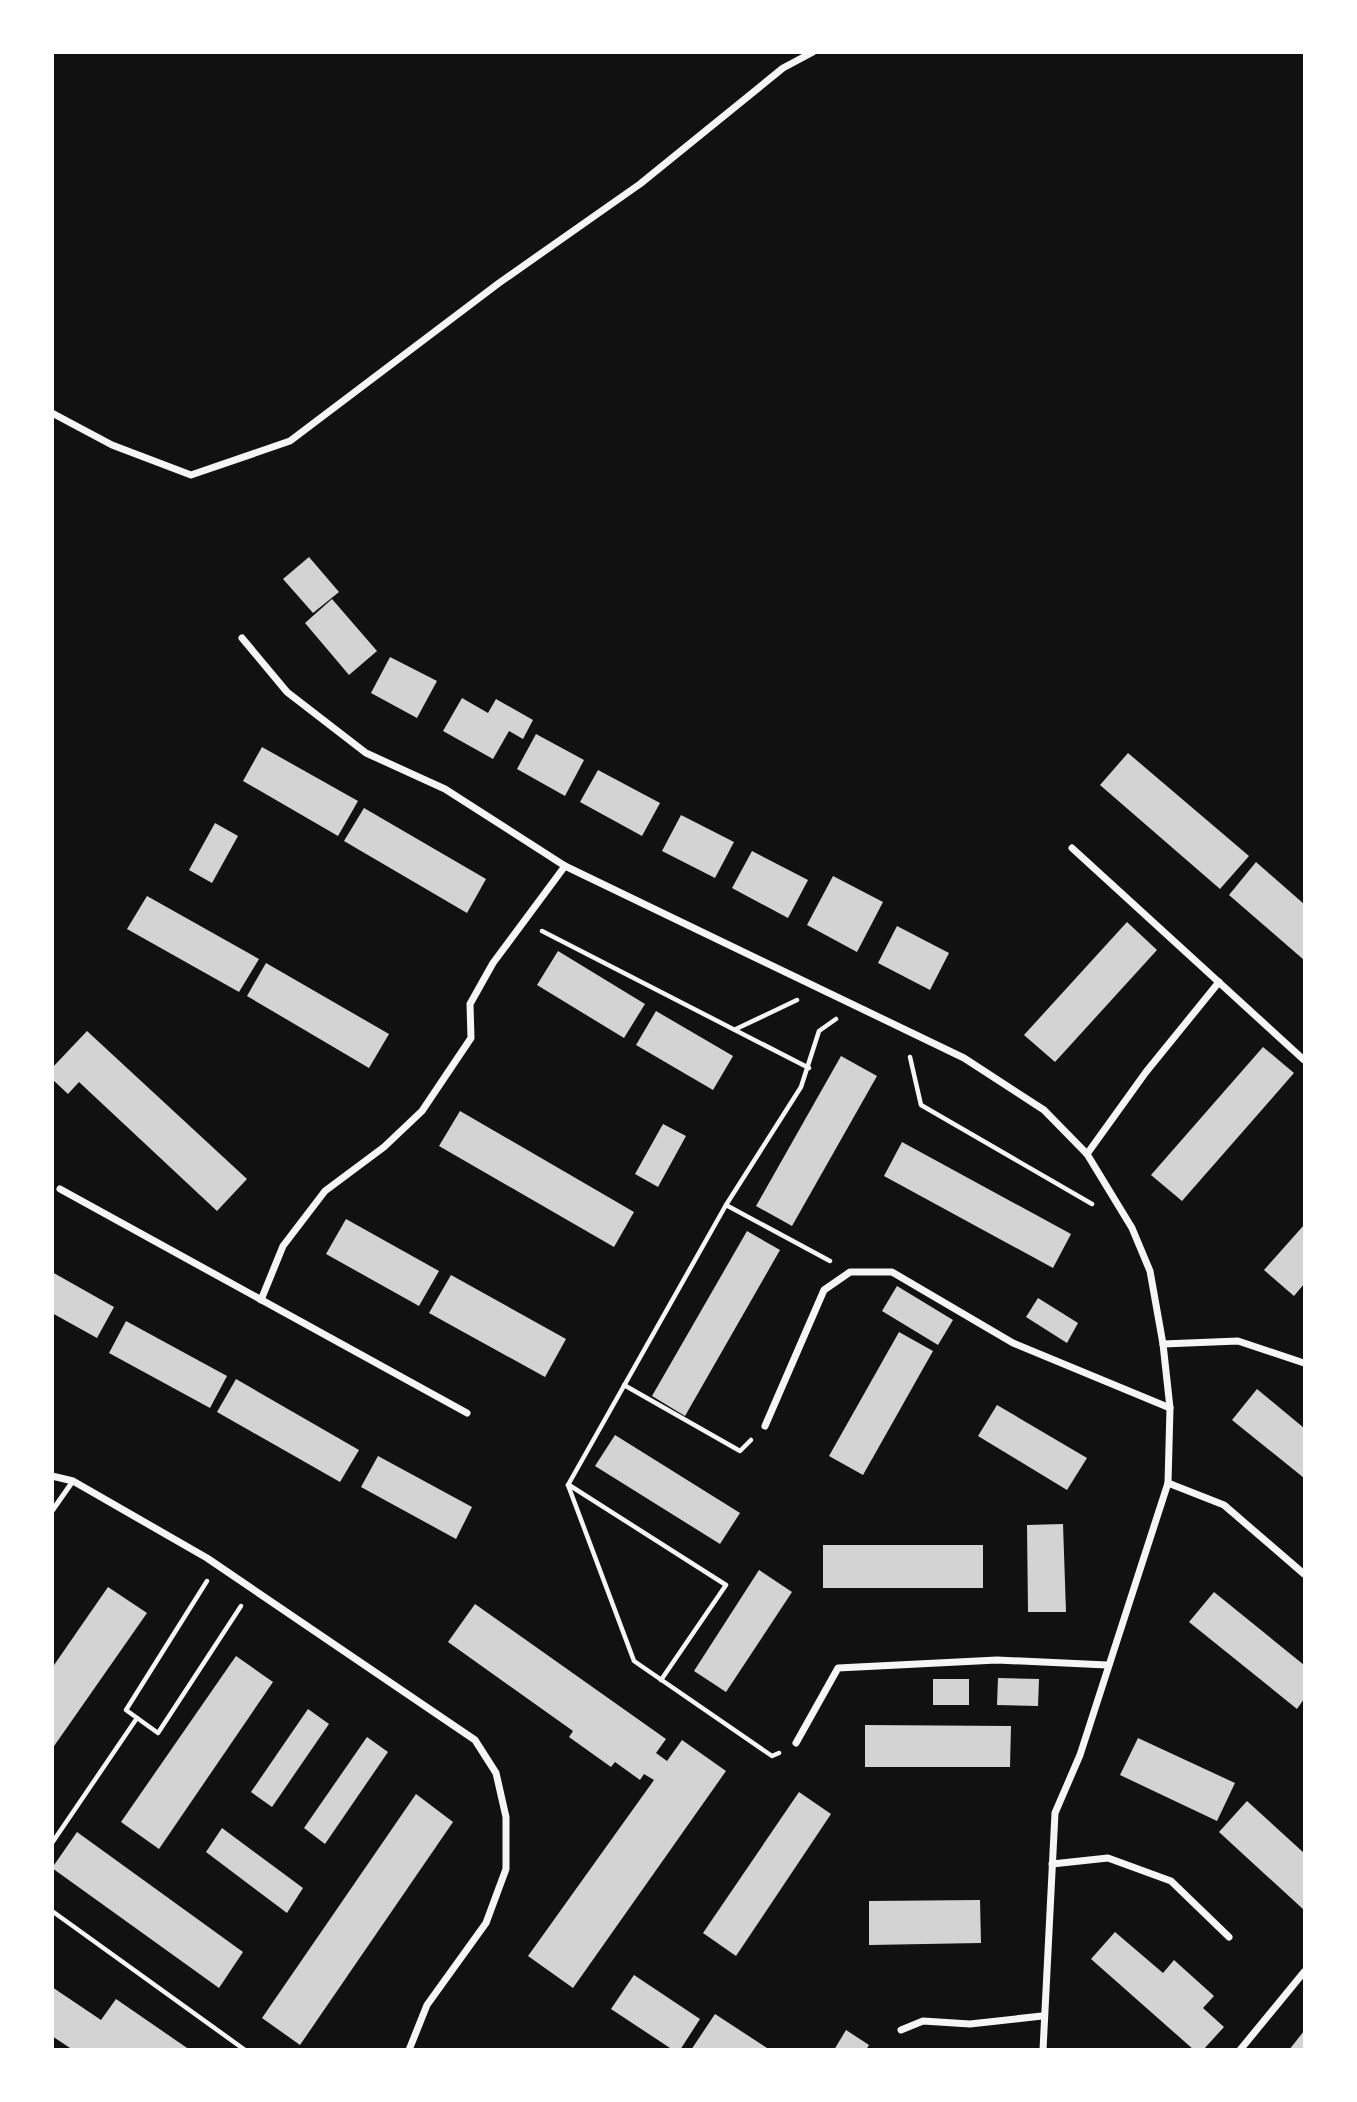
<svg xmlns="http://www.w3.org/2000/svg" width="1357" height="2102" viewBox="0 0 1357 2102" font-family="'Noto Sans',sans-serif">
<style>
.building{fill:#d3d3d3}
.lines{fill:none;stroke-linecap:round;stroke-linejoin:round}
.path{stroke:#f5f5f5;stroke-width:4.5}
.service{stroke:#f5f5f5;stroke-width:5}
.minor{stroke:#f5f5f5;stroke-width:7}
</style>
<rect width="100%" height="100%" fill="#111"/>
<g class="building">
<path d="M309,557L339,592L313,613L283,579Z"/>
<path d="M332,599L377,651L349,675L305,623Z"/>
<path d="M390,657L437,681L417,718L371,693Z"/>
<path d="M462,698L488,713L496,699L533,720L523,739L509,731L493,759L443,731Z"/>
<path d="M536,734L584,760L565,796L517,769Z"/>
<path d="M262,747L358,801L338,836L243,781Z"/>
<path d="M1128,753L1249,856L1220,889L1100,785Z"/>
<path d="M598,770L660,803L642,836L580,802Z"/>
<path d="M364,808L486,879L467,913L344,841Z"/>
<path d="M681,815L734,842L715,878L662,851Z"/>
<path d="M215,823L238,836L212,883L189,870Z"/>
<path d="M752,851L808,880L788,918L732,888Z"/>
<path d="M1256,862L1304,904V960L1229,895Z"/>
<path d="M833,876L883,902L857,952L807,925Z"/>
<path d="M147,896L259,959L239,992L127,929Z"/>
<path d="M1127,922L1157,950L1055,1062L1024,1035Z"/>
<path d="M897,926L949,953L930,990L878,963Z"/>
<path d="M558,951L645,1004L624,1038L537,985Z"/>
<path d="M266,963L389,1034L369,1068L247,996Z"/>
<path d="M656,1011L733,1056L713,1090L636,1045Z"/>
<path d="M87,1031L247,1179L217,1211L79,1082L68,1094L52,1079V1068Z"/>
<path d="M1263,1047L1294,1073L1182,1201L1151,1175Z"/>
<path d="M841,1056L877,1076L792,1226L756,1206Z"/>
<path d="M460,1111L634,1212L614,1247L439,1146Z"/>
<path d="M663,1124L686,1136L658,1187L635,1174Z"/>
<path d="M902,1142L1071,1234L1053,1268L884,1176Z"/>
<path d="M346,1219L439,1271L419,1306L326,1254Z"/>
<path d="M1304,1225V1284L1294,1296L1264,1270Z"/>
<path d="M747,1231L780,1250L685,1416L652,1396Z"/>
<path d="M52,1272L114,1307L97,1338L52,1313Z"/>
<path d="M451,1275L566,1339L545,1377L429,1313Z"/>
<path d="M897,1286L953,1320L938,1345L882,1311Z"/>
<path d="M1038,1298L1078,1323L1067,1343L1026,1317Z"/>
<path d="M126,1321L227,1376L210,1408L109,1353Z"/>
<path d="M899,1332L933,1351L863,1475L829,1456Z"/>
<path d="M236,1379L359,1450L340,1482L217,1412Z"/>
<path d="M1257,1389L1304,1428V1478L1232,1420Z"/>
<path d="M997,1405L1087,1458L1067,1490L978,1436Z"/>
<path d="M615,1435L740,1513L720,1544L595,1466Z"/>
<path d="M378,1456L472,1507L456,1539L361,1487Z"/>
<path d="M1063,1524L1066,1612H1028L1027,1525Z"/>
<rect x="823" y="1545" width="160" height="43"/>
<path d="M759,1570L792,1592L726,1692L694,1671Z"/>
<path d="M108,1587L147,1613L52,1749V1668Z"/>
<path d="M1214,1592L1304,1665V1699L1297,1709L1189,1622Z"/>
<path d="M475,1604L666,1739L656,1753L667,1761L682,1740L726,1771L573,1988L528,1956L654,1780L644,1774L640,1780L615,1762L611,1767L569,1737L573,1731L448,1642Z"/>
<path d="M236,1656L273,1682L159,1849L121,1822Z"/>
<path d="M998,1678L1039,1679L1038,1706L997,1705Z"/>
<rect x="933" y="1679" width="36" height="26"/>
<path d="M308,1709L329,1724L272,1807L251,1792Z"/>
<path d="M865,1725L1011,1726L1010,1767H865Z"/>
<path d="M367,1737L388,1752L325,1844L304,1828Z"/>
<path d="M1138,1738L1235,1783L1217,1821L1120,1775Z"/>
<path d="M799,1792L831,1814L736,1956L703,1933Z"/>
<path d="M416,1794L453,1822L300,2045L262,2018Z"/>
<path d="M1247,1801L1304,1853V1910L1219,1832Z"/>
<path d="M222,1828L303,1888L287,1913L206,1852Z"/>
<path d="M77,1832L243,1952L219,1988L52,1868Z"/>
<path d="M980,1900L981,1943L869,1945V1901Z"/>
<path d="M1115,1932L1163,1973L1174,1960L1214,1996L1203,2008L1224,2027L1203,2050H1194L1091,1959Z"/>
<path d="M634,1975L700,2019L680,2050H673L611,2009Z"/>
<path d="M52,1987L101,2020L116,1999L190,2050H73L52,2036Z"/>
<path d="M715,2014L770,2050H691Z"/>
<path d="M846,2030L869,2045L866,2050H834Z"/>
<path d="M1304,2031V2050H1289Z"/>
</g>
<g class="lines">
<g class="path">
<path d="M542,931L809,1068"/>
<path d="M736,1029L797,1000"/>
<path d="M910,1057L921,1105L1092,1204"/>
<path d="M726,1205L830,1261"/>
<path d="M624,1385L740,1451L751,1440"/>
<path d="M568,1485L726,1205L801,1087L819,1031L836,1019"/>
<path d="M568,1485L634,1661L772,1756L779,1753"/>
<path d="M569,1485L726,1585L661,1680"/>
<path d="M207,1581L126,1710L158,1733L241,1606"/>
<path d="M52,1843L137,1718"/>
<path d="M52,1911L245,2050"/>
</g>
<path class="service" d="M52,1511L73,1481"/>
<g class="minor">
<path d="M52,413L112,445L191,475L290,441L499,283L640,184L783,68L813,52"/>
<path d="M242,638L287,692L366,753L445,789L565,866L964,1058L1044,1110L1087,1154L1132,1228L1150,1271L1163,1344L1170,1408L1168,1483L1080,1755L1055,1813L1043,2050"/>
<path d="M1072,848L1304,1060"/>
<path d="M1087,1154L1146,1072L1219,982"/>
<path d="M60,1189L467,1413"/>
<path d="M261,1300L283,1246L325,1191L384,1147L422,1111L471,1038L470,1004L493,963L565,866"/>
<path d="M1163,1344L1238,1341L1304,1363"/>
<path d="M765,1426L824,1290L850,1272H892L1013,1343L1170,1408"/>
<path d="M52,1476L73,1481L207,1558L475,1740L496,1773L506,1817V1869L486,1923L427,2005L409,2050"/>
<path d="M1168,1483L1224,1505L1304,1574"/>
<path d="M796,1743L838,1668L997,1660L1107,1665"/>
<path d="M1052,1864L1108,1858L1171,1881L1229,1937"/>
<path d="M901,2030L923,2021L970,2024L1042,2016"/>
<path d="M1240,2050L1304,1972"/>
</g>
</g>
<rect width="1357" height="2102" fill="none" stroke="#ffffff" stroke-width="108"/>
</svg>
